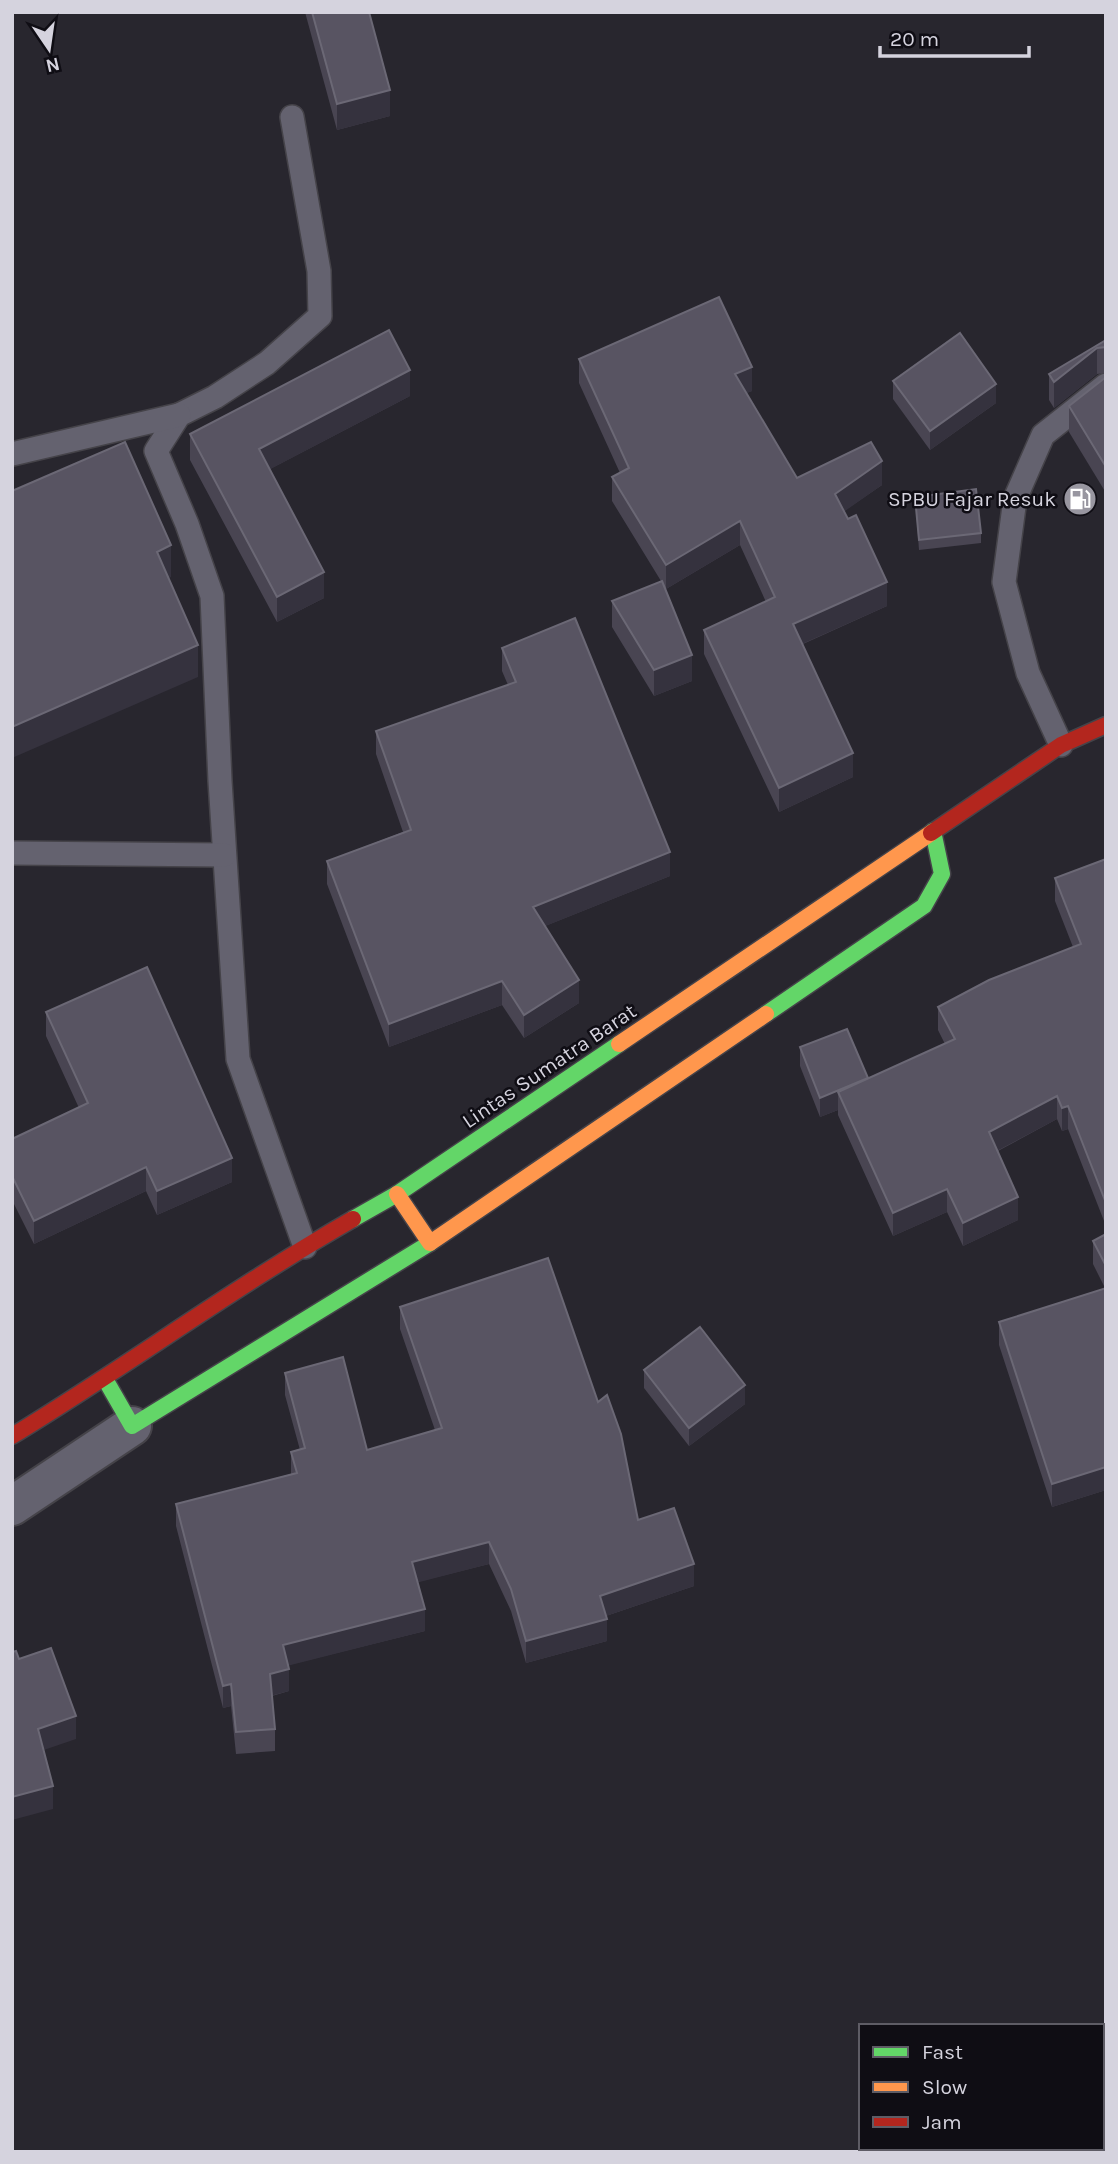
<svg xmlns="http://www.w3.org/2000/svg" width="1118" height="2164" viewBox="0 0 1118 2164" font-family="Karla,sans-serif">
<style>
.lines{fill:none;stroke-linecap:round;stroke-linejoin:round}
.lane-casing{stroke:#454349;stroke-width:26}
.street-casing{stroke:#454349;stroke-width:42}
.fast-casing{stroke:#454349;stroke-width:19}
.slow-casing{stroke:#454349;stroke-width:19}
.jam-casing{stroke:#454349;stroke-width:19}
.lane{stroke:#64626f;stroke-width:23}
.street{stroke:#64626f;stroke-width:38}
.fast{stroke:#63d668;stroke-width:16}
.slow{stroke:#ff974d;stroke-width:16}
.jam{stroke:#b3261e;stroke-width:16}
.wall{fill:#494552}
.shaded-wall{fill:#35323e}
.building{fill:#585462;stroke:#6b6875;stroke-width:2}
.labels{text-anchor:middle;dominant-baseline:central;stroke-width:5;stroke-linejoin:round;paint-order:stroke}
.poi-label{font-size:21px;fill:#d5d3de;stroke:#0f0d14;text-anchor:end}
.street-label{font-size:21px;fill:#d5d3de;stroke:#0f0d14}
</style>
<rect width="100%" height="100%" fill="#28262e"/>
<g class="lines">
<defs>
<g id="lane">
<path d="M292,117L319,271L320,316L267,363L215,397L179,415L156,451L187,524L212,596L220,781L238,1059L305,1247"/>
<path d="M12,454L179,415"/>
<path d="M1061,745L1028,673L1004,582L1015,499L1043,435L1106,385"/>
<path d="M12,853L224,855"/>
</g>
<path id="street" d="M12,1506L132,1426"/>
<g id="fast">
<path d="M766,1014L924,906L942,874L933,831"/>
<path d="M353,1219L397,1194L619,1044"/>
<path d="M105,1379L132,1426L430,1243"/>
</g>
<g id="slow">
<path d="M619,1044L931,833"/>
<path d="M397,1194L430,1243L766,1014"/>
</g>
<g id="jam">
<path d="M931,833L1061,745L1106,725"/>
<path d="M12,1436C127,1366 236,1286 353,1219"/>
</g>
</defs>
<use href="#lane" class="lane-casing"/>
<use href="#street" class="street-casing"/>
<use href="#fast" class="fast-casing"/>
<use href="#slow" class="slow-casing"/>
<use href="#jam" class="jam-casing"/>
<use href="#lane" class="lane"/>
<use href="#street" class="street"/>
<use href="#fast" class="fast"/>
<use href="#slow" class="slow"/>
<use href="#jam" class="jam"/>
</g>
<g class="wall">
<path d="M305,12H369L390,116L337,130Z"/>
<path d="M1106,340V373L1097,374L1054,408L1049,400V374Z"/>
<path d="M579,359L752,391L746,393L797,478L882,485L844,511L887,606L803,644L853,777L779,812L704,654V630L766,602L740,545L666,589L692,681L654,696L612,627V601L661,581L612,501V477L620,473L579,383Z"/>
<path d="M1106,377V493L1069,432V406Z"/>
<path d="M893,381L996,403L930,450L893,399Z"/>
<path d="M410,396L270,469L324,598L277,622L190,460V434Z"/>
<path d="M915,497L981,533V543L919,550Z"/>
<path d="M502,648L670,876L545,926L579,1003L524,1038L502,1005L389,1047L327,884V861L403,832L376,754V731L508,685L502,671Z"/>
<path d="M1106,859V1226L1068,1129L1062,1131L1057,1119L998,1151L1018,1220L963,1246L947,1212L893,1236L838,1115V1110L820,1117L800,1066V1047L868,1078L945,1044L938,1030V1007L1073,947L1055,901V878Z"/>
<path d="M46,1012L232,1182L157,1215L146,1191L34,1244L12,1200V1139L79,1108L46,1036Z"/>
<path d="M1106,1234V1490L1052,1507L999,1345V1322L1105,1288L1093,1264V1241Z"/>
<path d="M400,1307L638,1520L694,1586L606,1616L607,1641L526,1663L511,1611L489,1564L417,1582L425,1631L288,1665L289,1691L272,1696L275,1729V1751L236,1754L231,1706L223,1708L176,1526V1504L291,1474V1452L300,1450L285,1395V1373L367,1450L435,1430L400,1329Z"/>
<path d="M644,1370L745,1404L689,1446L644,1388Z"/>
</g>
<g class="shaded-wall">
<path d="M390,90V116L337,130V104Z"/>
<path d="M1097,348V374L1054,408V382Z"/>
<path d="M752,367V391L735,398V374Z"/>
<path d="M410,370V396L259,475V449Z"/>
<path d="M996,384V403L930,450V431Z"/>
<path d="M882,461V485L835,518V494Z"/>
<path d="M740,521V545L666,589V565Z"/>
<path d="M171,545V577L157,584V552Z"/>
<path d="M324,572V598L277,622V597Z"/>
<path d="M887,582V606L793,648V624Z"/>
<path d="M198,645V677L12,758V727Z"/>
<path d="M692,655V681L654,696V670Z"/>
<path d="M853,753V777L779,812V788Z"/>
<path d="M670,852V876L533,931V907Z"/>
<path d="M579,980V1003L524,1038V1015Z"/>
<path d="M502,981V1005L389,1047V1024Z"/>
<path d="M868,1079L838,1092V1110L820,1117V1098Z"/>
<path d="M1057,1096V1119L989,1155V1132Z"/>
<path d="M1068,1106V1129L1062,1131V1108Z"/>
<path d="M232,1158V1182L157,1215V1191Z"/>
<path d="M146,1167V1191L34,1244V1221Z"/>
<path d="M947,1189V1212L893,1236V1213Z"/>
<path d="M1018,1197V1220L963,1246V1223Z"/>
<path d="M745,1385V1404L689,1446V1428Z"/>
<path d="M1106,1467V1490L1052,1507V1484Z"/>
<path d="M489,1542V1564L412,1584V1562Z"/>
<path d="M694,1564V1586L600,1618V1596Z"/>
<path d="M425,1609V1631L283,1667V1645Z"/>
<path d="M607,1619V1641L526,1663V1641Z"/>
<path d="M289,1669V1691L270,1696V1674Z"/>
<path d="M231,1684V1706L223,1708V1686Z"/>
<path d="M76,1716V1739L38,1752V1729Z"/>
<path d="M53,1786V1809L12,1820V1797Z"/>
</g>
<g class="building">
<path d="M312,12H369L390,90L337,104Z"/>
<path d="M719,297L752,367L735,374L797,478L871,442L882,461L835,494L848,519L856,515L887,582L793,624L853,753L779,788L704,630L775,597L740,521L666,565L612,477L629,468L579,359Z"/>
<path d="M389,330L410,370L259,449L324,572L277,597L190,434Z"/>
<path d="M960,333L996,384L930,431L893,381Z"/>
<path d="M1106,340V347L1097,348L1054,382L1049,374Z"/>
<path d="M1106,377V467L1069,406Z"/>
<path d="M125,442L171,545L157,552L198,645L12,727V491Z"/>
<path d="M976,489L981,533L919,540L915,497Z"/>
<path d="M662,581L692,655L654,670L612,601Z"/>
<path d="M575,618L670,852L533,907L579,980L524,1015L502,981L389,1024L327,861L411,830L376,731L516,682L502,648Z"/>
<path d="M1106,859V1203L1068,1106L1062,1108L1057,1096L989,1132L1018,1197L963,1223L947,1189L893,1213L838,1092L955,1039L938,1007L989,980L1081,944L1055,878Z"/>
<path d="M147,967L232,1158L157,1191L146,1167L34,1221L12,1176V1139L88,1103L46,1012Z"/>
<path d="M847,1029L868,1078L820,1098L800,1047Z"/>
<path d="M1106,1234V1266L1093,1241Z"/>
<path d="M548,1258L598,1402L607,1395L621,1434L638,1520L674,1508L694,1564L600,1596L607,1619L526,1641L511,1589L489,1542L412,1562L425,1609L283,1645L289,1669L270,1674L275,1729L236,1732L231,1684L223,1686L176,1504L297,1473L291,1452L305,1448L285,1373L343,1357L367,1450L442,1428L400,1307Z"/>
<path d="M1106,1288V1325L1105,1326L1106,1330V1467L1052,1484L999,1322Z"/>
<path d="M700,1327L745,1385L689,1428L644,1370Z"/>
<path d="M51,1648L76,1716L38,1729L53,1786L12,1797V1652L16,1651L19,1659Z"/>
</g>
<defs>
<symbol id="fuel-disc" viewBox="-11 -11 22 22"><circle r="9.5" fill="#9896a0" stroke="#0f0d14"/><path d="M-5.5-6h7V0h2V4h1.3V-2.5L3-4.5l.8-.8L6-3V5H2.5V1h-1V6h-7ZM-4.2-4.7v3.2H.2V-4.7Z" fill="#fff"/></symbol>
</defs>
<g fill-rule="evenodd">
<use href="#fuel-disc" x="1061" y="480" width="38" height="38"/>
</g>
<g class="labels">
<g class="poi-label">
<text x="1056" y="499">SPBU Fajar Resuk</text>
</g>
<g class="street-label">
<text transform="translate(549 1066) rotate(-34)">Lintas Sumatra Barat</text>
</g>
</g>
<rect width="1118" height="2164" fill="none" stroke="#d5d3de" stroke-width="28"/>
<rect x="859" y="2024" width="245" height="126" fill="#0f0d14" stroke="#5e5c65" stroke-width="2"/>
<rect x="873" y="2047" width="35" height="10" fill="#63d668" stroke="#5e5c65" stroke-width="2"/>
<text x="922" y="2059" font-size="21" fill="#d5d3de">Fast</text>
<rect x="873" y="2082" width="35" height="10" fill="#ff974d" stroke="#5e5c65" stroke-width="2"/>
<text x="922" y="2094" font-size="21" fill="#d5d3de">Slow</text>
<rect x="873" y="2117" width="35" height="10" fill="#b3261e" stroke="#5e5c65" stroke-width="2"/>
<text x="922" y="2129" font-size="21" fill="#d5d3de">Jam</text>
<g transform="translate(49 49) rotate(167)" stroke="#0f0d14" stroke-width="5" paint-order="stroke">
<path d="M0-5L12 26L0 18L-12 26Z" fill="#d5d3de"/>
<text y="-10" font-size="19" font-weight="bold" text-anchor="middle" fill="#d5d3de">N</text>
</g>
<path d="M880 46v10h149v-10" fill="none" stroke="#d5d3de" stroke-width="3.5"/>
<text x="890" y="46" font-size="21" fill="#d5d3de" stroke="#0f0d14" stroke-width="5" paint-order="stroke">20 m</text>
</svg>
